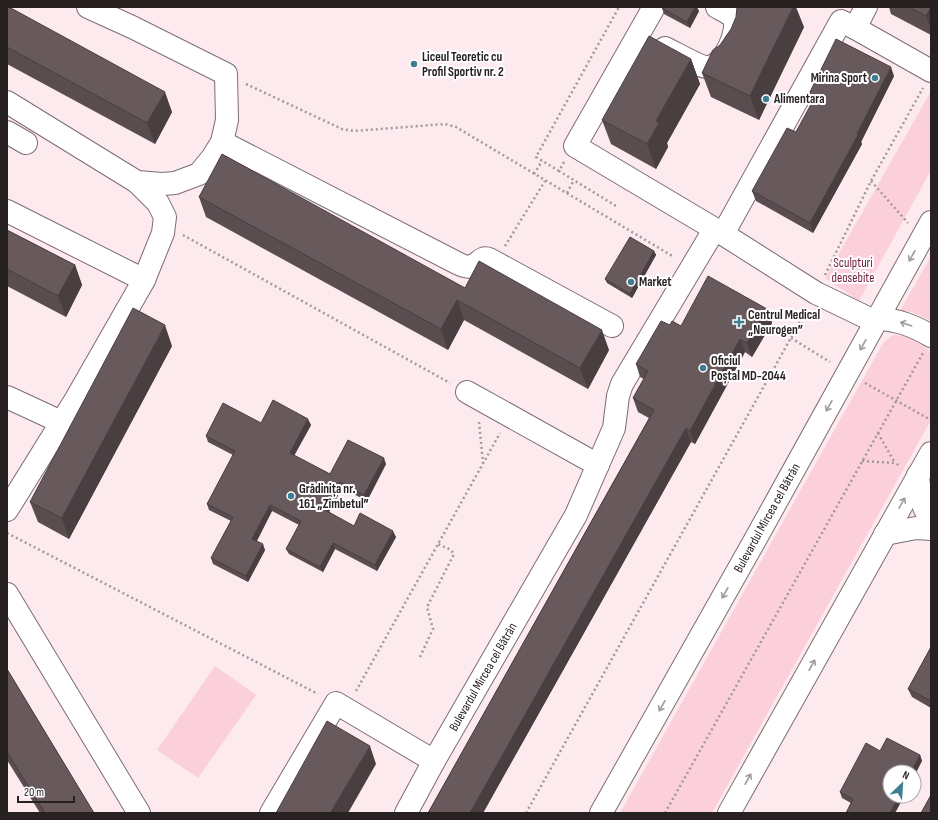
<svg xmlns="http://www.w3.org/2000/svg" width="938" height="820" viewBox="0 0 938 820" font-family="'Sofia Sans Condensed',sans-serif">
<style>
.green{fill:#fbd0da}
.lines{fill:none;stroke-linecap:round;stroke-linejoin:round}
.minor-casing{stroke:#7d6d71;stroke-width:24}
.major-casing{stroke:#7d6d71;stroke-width:24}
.path{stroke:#a49799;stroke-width:2.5;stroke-dasharray:2 3;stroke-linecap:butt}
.minor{stroke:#fff;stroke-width:22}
.major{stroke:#fff;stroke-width:22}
.wall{fill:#594d4f}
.shaded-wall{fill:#493e40}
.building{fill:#68595c;stroke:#493e40}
.oneway{stroke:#9e9b9c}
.poi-dot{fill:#3e7e92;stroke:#fff;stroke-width:1.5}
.labels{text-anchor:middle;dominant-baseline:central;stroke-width:4;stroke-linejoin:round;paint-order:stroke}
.poi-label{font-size:13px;font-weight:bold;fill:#282122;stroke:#fff;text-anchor:start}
.park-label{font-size:13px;fill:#711c3c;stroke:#fff}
.street-label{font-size:13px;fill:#282122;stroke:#fff}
</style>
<rect width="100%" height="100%" fill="#fceaee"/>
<g class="green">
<path d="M931,91V170L859,301L825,278Z"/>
<path d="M931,256V321L911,312L900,311Z"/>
<path d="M893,335C908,334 919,344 931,351V420L712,813H620L882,345L885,341Z"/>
<path d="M215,666L256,695L198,778L157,750Z"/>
</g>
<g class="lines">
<defs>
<g id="minor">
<path d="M88,7L132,27L226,74L227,120L222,142L212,158L199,174L175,183L162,184L137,182"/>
<path d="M654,7L575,146L723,234L816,293L876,322"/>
<path d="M855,28L931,71"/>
<path d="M665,48C674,52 699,67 707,67C723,68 741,30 733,17C729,13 722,10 717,7"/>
<path d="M7,102L137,182L158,203L165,217L163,233L144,280L7,211"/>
<path d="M7,132L26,143"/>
<path d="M222,142L457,263C461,265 467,268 472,266C480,263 481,256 489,259L612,326"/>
<path d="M723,234L841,21L855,28L866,7"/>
<path d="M467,392L598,465"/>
<path d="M7,397L61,422"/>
<path d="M918,475C919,490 921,507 931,519"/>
<path d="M7,510L76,399L144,280"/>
<path d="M885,534L916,528L931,529"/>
<path d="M7,594L139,813"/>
<path d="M434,761L576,515L614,428L618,396L622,384L714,230"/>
<path d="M271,813L336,703L434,761L406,813"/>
</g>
<g id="major">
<path d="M878,318C900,321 912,325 931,336"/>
<path d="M601,813L755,540L931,222"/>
<path d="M729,813L931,453"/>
</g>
</defs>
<use href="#minor" class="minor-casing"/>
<use href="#major" class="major-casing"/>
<g class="path">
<path d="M246,84L342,129L354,131L445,124L456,127L674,257"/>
<path d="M564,162L559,171L616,206"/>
<path d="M559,171L536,157L619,7"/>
<path d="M534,174L542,161"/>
<path d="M871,181L908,223"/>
<path d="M567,193L574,180"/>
<path d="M183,235L450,383"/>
<path d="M505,246L545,181"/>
<path d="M825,275L871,181L923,88"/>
<path d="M791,338L830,362"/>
<path d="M865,383L931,420"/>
<path d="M479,422L483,463"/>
<path d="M878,433L895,463"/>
<path d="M862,461L895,463L900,466"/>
<path d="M7,533L318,694"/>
<path d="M420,657L433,629L427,607L454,554L451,550L438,544"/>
<path d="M356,691L500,433"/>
<path d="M526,813L807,309"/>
<path d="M665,813L923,353"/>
</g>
<use href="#minor" class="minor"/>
<use href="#major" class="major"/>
</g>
<g class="wall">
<path d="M7,7L172,112L155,144L7,64Z"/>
<path d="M889,7H931V35L891,14Z"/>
<path d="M662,8L699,11L690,28L664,14Z"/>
<path d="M804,27L759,120L711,97L702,73Z"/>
<path d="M691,59L700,84L667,143L668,147L656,169L611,144L602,120Z"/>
<path d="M894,76L861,142L862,144L813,233L756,201L752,191L796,132L811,105L808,96Z"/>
<path d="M199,197L465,288L609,350L588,389L464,320L448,350L206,217Z"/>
<path d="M7,230L75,265L82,285L66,317L7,286Z"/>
<path d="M654,251L656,255L632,298L607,283L605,279Z"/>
<path d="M767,309L772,323L752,357L745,352L695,444L691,442L483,813H428L649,418L638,412L633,398L644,379L640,377L636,364L670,325L681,326Z"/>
<path d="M172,346L69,539L38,522L30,502Z"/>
<path d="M261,423L311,425L294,456L330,474L386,464L367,501L342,488L329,512L354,526L396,537L377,571L335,549L323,572L289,554L286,549L299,525L272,511L257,541L265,550L248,582L213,564L211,558L231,521L209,510L207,504L233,455L208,442L206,436Z"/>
<path d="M931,647V708L912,697L908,689Z"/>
<path d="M7,669L94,813H40L7,760Z"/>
<path d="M880,751L920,755L922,761L890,796H904L895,813H846L851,803L842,798L840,792Z"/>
</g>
<g class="shaded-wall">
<path d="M695,7H697L699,11L690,28L687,22Z"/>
<path d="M793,7H796L804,27L759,120L750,96Z"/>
<path d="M931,7V29L926,16Z"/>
<path d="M691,59L700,84L667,143L668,147L656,169L647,144L656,121Z"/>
<path d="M891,67L894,76L861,142L862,144L813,233L810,223L857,134Z"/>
<path d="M165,92L172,112L155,144L147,123Z"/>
<path d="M654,251L656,255L632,298L630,294Z"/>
<path d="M75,265L82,285L66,317L58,296Z"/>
<path d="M457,300L464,320L448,350L441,329Z"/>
<path d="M767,309L772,323L752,357L747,343Z"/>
<path d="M165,325L172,346L69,539L62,518Z"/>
<path d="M602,330L609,350L588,389L580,368Z"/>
<path d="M740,339L745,352L695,444L690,431Z"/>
<path d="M308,419L311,425L292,459L290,453Z"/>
<path d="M686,428L691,442L483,813H470Z"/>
<path d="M384,458L386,464L367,501L364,495Z"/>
<path d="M340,482L342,488L327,516L325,510Z"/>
<path d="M270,505L272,511L255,544L252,539Z"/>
<path d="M393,531L396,537L377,571L375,565Z"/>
<path d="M333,543L335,549L323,572L320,567Z"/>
<path d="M263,544L265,550L248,582L246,576Z"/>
<path d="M370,746L376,764L348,813H330Z"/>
<path d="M920,755L922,761L914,777V772H911Z"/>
<path d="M899,796H904L895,813H890Z"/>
</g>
<g class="building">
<path d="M7,7H9L165,92L147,123L7,47Z"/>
<path d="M663,7H695L687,22L662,8Z"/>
<path d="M737,7H793L750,96L702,73L713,50L720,45L731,29L736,17Z"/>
<path d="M909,7H931L926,16Z"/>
<path d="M649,36L691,59L656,121L659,123L647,144L602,120Z"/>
<path d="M836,39L891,67L857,134L858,135L810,223L752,191L787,128L796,132L814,99L808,96Z"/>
<path d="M222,154L465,288L479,261L602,330L580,368L457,300L441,329L199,197Z"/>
<path d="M7,230L75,265L58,296L7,269Z"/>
<path d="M630,237L654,251L630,294L605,279Z"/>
<path d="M708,276L767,309L747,343L740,339L690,431L686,428L470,813H428L654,410L633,398L648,371L636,364L661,321L670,325L672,321L681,326Z"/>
<path d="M133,308L165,325L62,518L30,502Z"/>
<path d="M273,400L308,419L290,453L330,474L348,440L384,458L364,495L340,482L325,510L354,526L360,513L393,531L375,565L333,543L320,567L286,549L301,521L270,505L252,539L263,544L246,576L211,558L233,517L207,504L235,451L206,436L223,403L261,423Z"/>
<path d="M931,647V701L908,689Z"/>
<path d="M7,669L94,813H45L7,752Z"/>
<path d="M327,721L370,746L330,813H276Z"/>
<path d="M887,738L920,755L911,772H890V796H899L890,813H846L853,799L840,792L866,743L880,751Z"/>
<path d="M931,795V813H921Z"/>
</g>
<defs><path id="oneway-shaft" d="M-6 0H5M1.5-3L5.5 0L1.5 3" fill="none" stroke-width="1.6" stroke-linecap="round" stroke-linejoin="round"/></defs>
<g class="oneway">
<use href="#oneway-shaft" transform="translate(912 256) rotate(119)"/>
<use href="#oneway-shaft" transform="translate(906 324) rotate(-161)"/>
<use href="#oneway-shaft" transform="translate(863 345) rotate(119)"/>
<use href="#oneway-shaft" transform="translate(829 406) rotate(119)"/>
<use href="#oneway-shaft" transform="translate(902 503) rotate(-60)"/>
<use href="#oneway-shaft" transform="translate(725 593) rotate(119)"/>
<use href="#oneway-shaft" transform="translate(812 665) rotate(-61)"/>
<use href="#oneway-shaft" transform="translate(662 706) rotate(119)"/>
<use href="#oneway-shaft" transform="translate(748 779) rotate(-61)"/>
</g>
<g class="poi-dot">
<circle cx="414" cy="64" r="4"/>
<circle cx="875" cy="78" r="4"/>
<circle cx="766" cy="99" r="4"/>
<circle cx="631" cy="282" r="4"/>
<path d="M737 316h4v4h4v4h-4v4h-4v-4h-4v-4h4z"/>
<circle cx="703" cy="368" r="4"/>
<circle cx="291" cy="496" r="4"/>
</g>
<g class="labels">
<g class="poi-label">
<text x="422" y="57">Liceul Teoretic cu<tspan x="422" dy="15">Profil Sportiv nr. 2</tspan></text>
<text x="867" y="78" text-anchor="end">Mirina Sport</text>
<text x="774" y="99">Alimentara</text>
<text x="639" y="282">Market</text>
<text x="748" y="315">Centrul Medical<tspan x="748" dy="15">„Neurogen”</tspan></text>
<text x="711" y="361">Oficiul<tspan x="711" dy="15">Poștal MD-2044</tspan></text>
<text x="299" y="489">Grădinița nr.<tspan x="299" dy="15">161 „Zîmbetul”</tspan></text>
</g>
<g class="park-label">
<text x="853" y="263">Sculpturi<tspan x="853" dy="15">deosebite</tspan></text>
</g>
<g class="street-label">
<text transform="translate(767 518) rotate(-61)">Bulevardul Mircea cel Bătrân</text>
<text transform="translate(483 677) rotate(-60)">Bulevardul Mircea cel Bătrân</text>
</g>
</g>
<rect width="938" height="820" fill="none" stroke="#282122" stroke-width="16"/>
<g transform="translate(902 784) rotate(25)"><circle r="19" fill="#ffffff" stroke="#a9a6a7"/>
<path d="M0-3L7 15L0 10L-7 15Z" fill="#3e7e92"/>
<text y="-6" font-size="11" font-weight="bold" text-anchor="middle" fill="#282122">N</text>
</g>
<path d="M18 796v6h56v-6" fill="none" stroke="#282122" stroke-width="2"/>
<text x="24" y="796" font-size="12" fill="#282122" stroke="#ffffff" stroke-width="3" paint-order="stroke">20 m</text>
</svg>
